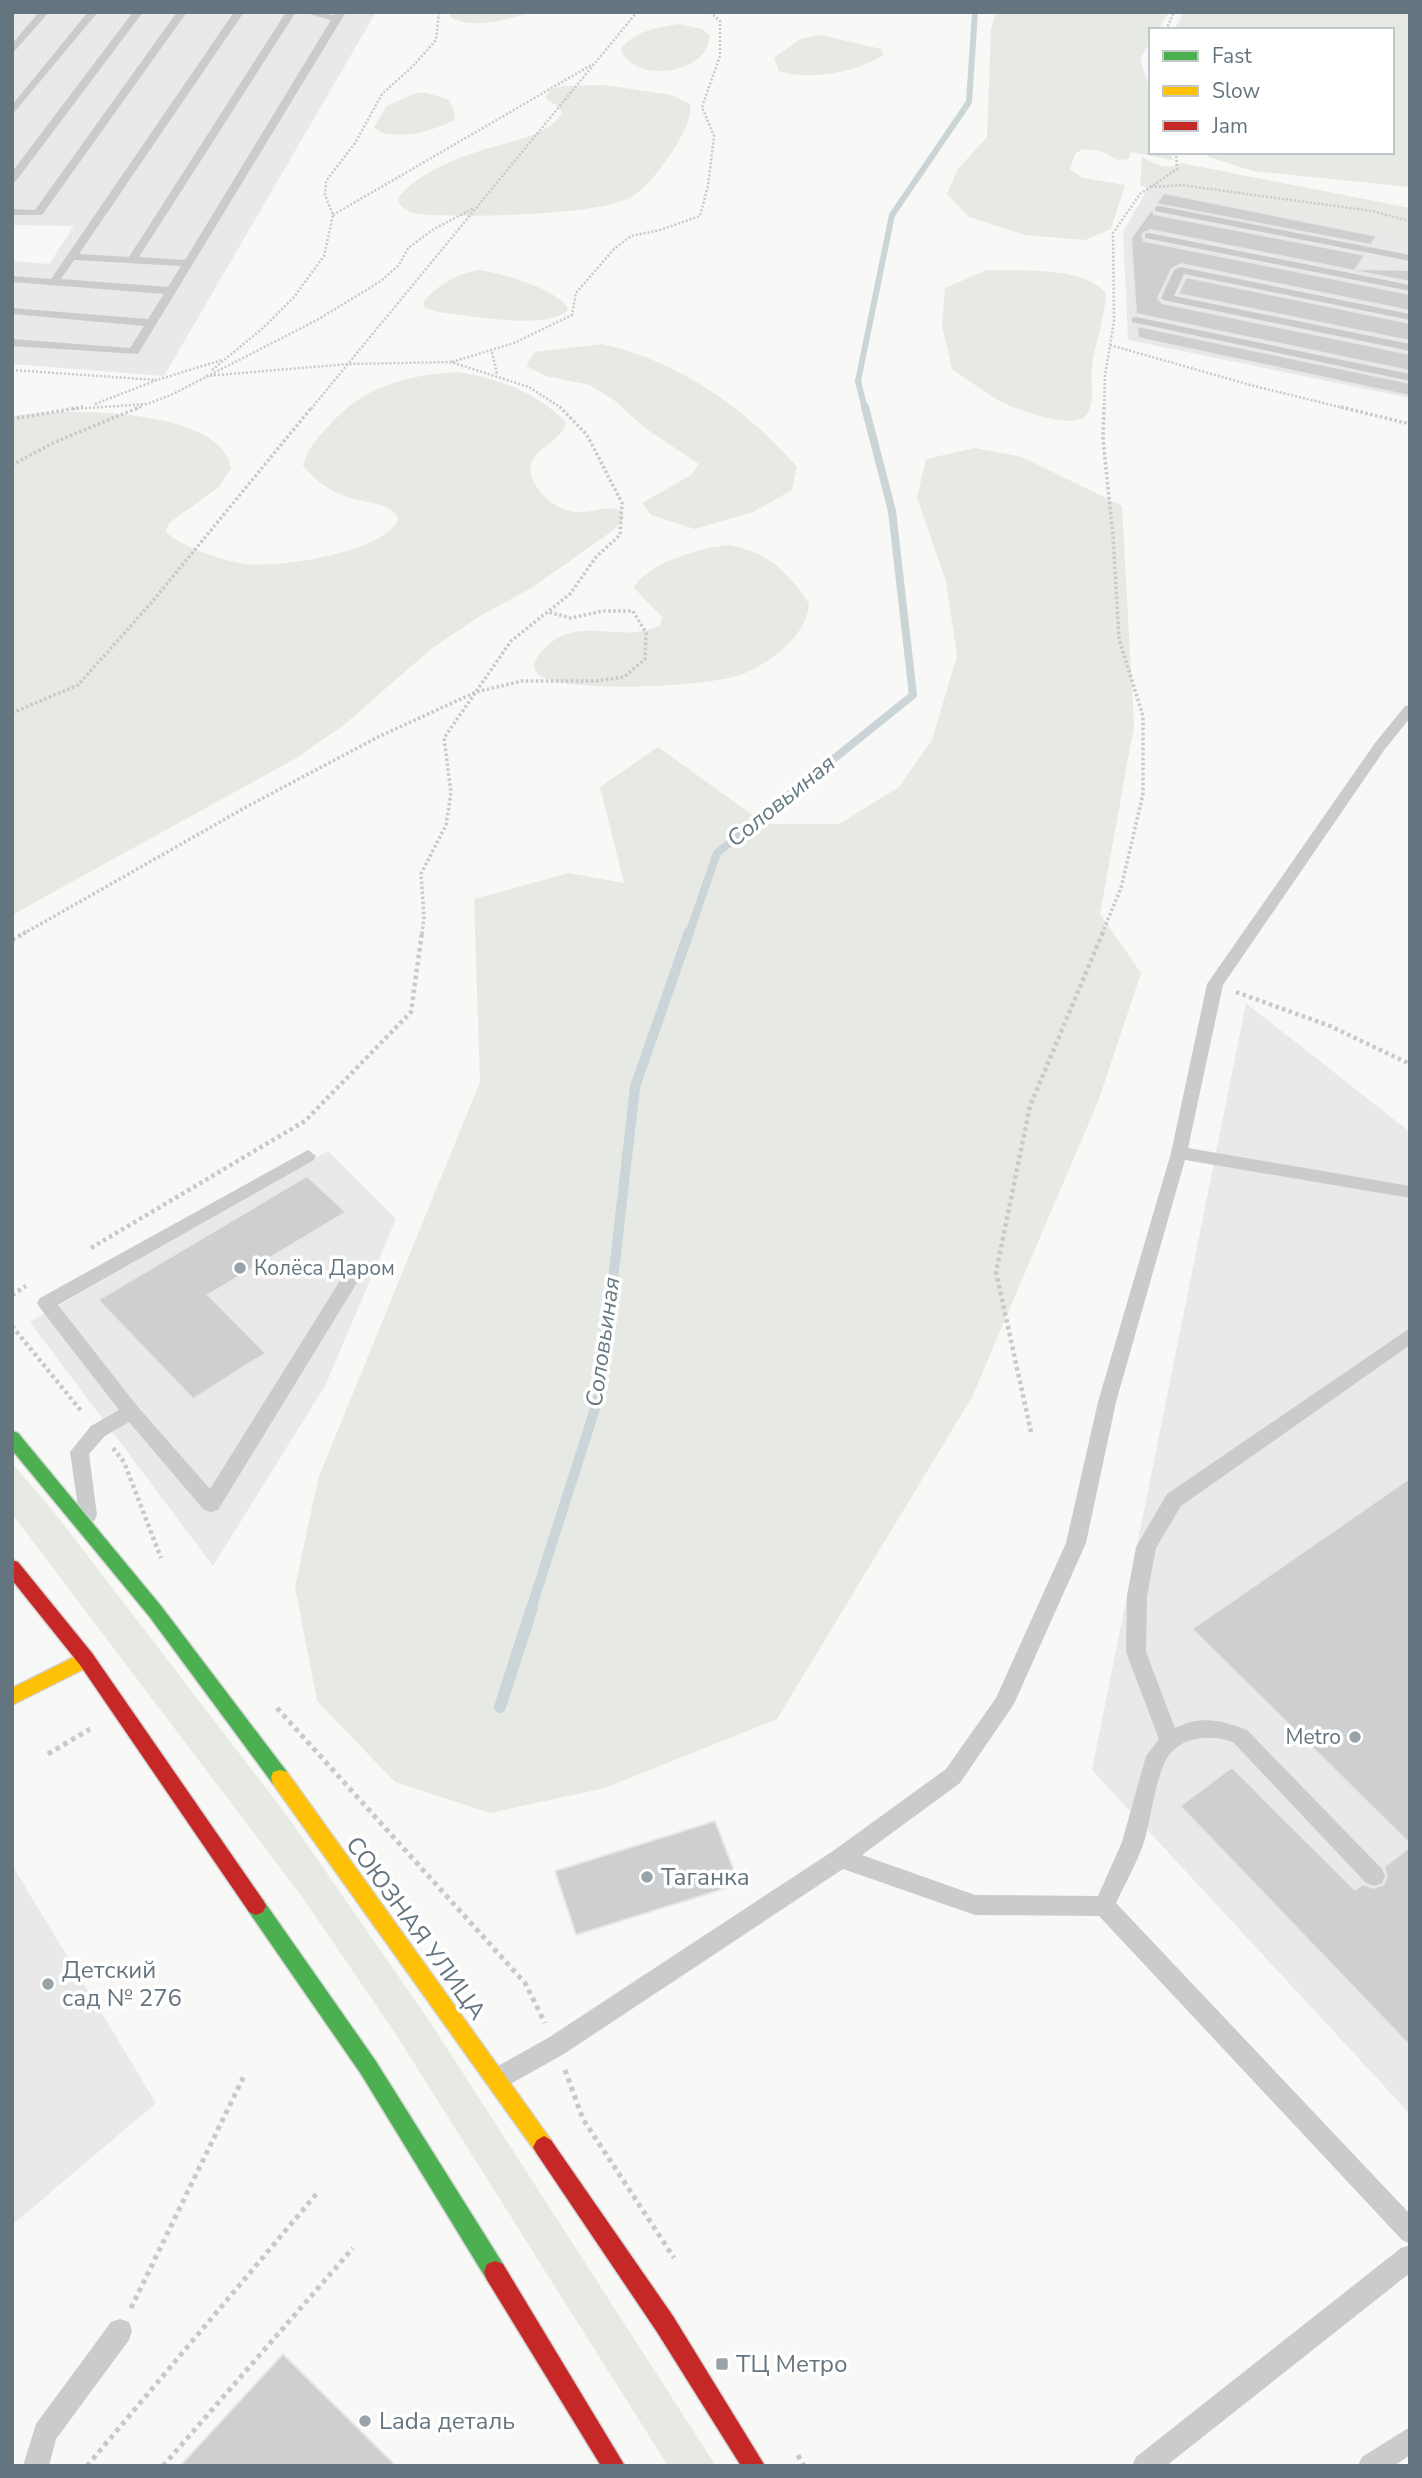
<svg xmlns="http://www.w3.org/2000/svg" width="1422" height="2478" viewBox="0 0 1422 2478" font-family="'Nunito Sans',sans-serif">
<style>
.built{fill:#e8e9e8}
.green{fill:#e7e9e5}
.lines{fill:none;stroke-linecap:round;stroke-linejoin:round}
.stream-far3{stroke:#cbd4d6;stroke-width:6}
.stream-far2{stroke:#cbd4d6;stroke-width:8}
.stream-far1{stroke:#cbd4d6;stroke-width:10}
.stream{stroke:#cbd4d6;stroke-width:12}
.building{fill:#cecfd0;stroke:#e7e7e6;stroke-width:2}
.fast-casing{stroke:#d3d4d5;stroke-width:3}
.slow-casing{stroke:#d3d4d5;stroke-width:3}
.jam-casing{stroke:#d3d4d5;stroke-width:3}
.path-far3{stroke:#c8c9ca;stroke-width:2.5;stroke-dasharray:2 2;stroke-linecap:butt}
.path-far2{stroke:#c8c9ca;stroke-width:3.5;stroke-dasharray:2.5 2.5;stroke-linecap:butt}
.path-far1{stroke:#c8c9ca;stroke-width:4.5;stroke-dasharray:3.5 3.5;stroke-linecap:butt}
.path{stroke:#c8c9ca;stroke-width:5;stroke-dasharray:4.5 4.5;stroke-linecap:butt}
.lane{fill:#cacbcc;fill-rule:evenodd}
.fast{fill:#4caf50;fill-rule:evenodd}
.slow{fill:#ffc107;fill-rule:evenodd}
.jam{fill:#c62828;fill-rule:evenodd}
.poi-dot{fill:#98a3a9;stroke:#fff;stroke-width:2.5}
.labels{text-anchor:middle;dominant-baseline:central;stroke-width:7;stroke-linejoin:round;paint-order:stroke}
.poi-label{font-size:21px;fill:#65757f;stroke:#fff;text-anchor:start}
.water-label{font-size:23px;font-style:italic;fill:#657a81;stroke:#fff}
.near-poi-label{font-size:24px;fill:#65757f;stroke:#fff;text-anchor:start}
.near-street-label{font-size:24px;fill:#65757f;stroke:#fff}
</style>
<rect width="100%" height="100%" fill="#f8f8f7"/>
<g class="built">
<path d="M12,12H376L164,376L12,364V261L49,264L74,226L12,225Z"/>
<path d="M1148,188L1410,239V398L1128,340L1123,232Z"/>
<path d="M1246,1003L1410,1132V2114L1092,1770Z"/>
<path d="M328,1151L396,1219L326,1384L213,1566L30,1322Z"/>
<path d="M12,1865L156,2103L12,2225Z"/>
</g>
<g class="green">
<path d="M450,12H533C506,19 477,30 451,18Z"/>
<path d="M996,12H1169L1158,30H1151V41L1140,59L1151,92V152H1170L1173,160L1131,152L1129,159L1118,160L1101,151L1082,149L1075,154L1070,169L1083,178L1125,185L1111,229L1085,240L1025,235L969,217L947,194L958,169L987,137L991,29Z"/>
<path d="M1182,12H1410V187L1253,171L1209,157L1203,152H1392V30H1174L1180,20Z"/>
<path d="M679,24L702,29L709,35C711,73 634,86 621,49C634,31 658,27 679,24Z"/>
<path d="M821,35L881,49L884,55C856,72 811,81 779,71L774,58L800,39Z"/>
<path d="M606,85L671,95L690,104C692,120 682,135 674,149C663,165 648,187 631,197C599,216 458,218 417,214C407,211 400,209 398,198C417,173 459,157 489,148C512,141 549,135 562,113L559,107L545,98L551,89L564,86Z"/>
<path d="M416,93H427L449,100L455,113L454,120C432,131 405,139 380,132L374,127L387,106Z"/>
<path d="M1142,157C1157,164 1166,171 1181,163L1410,208V240L1140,186Z"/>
<path d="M478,270C498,272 562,290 568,310C547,331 467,315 438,312L425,308L423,302C437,285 457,274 478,270Z"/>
<path d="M987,270C1021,271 1083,266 1106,293C1105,319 1095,341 1092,367C1090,381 1096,401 1087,414C1076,432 1018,410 1002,402C985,393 969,380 952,369L942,325L945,288Z"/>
<path d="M602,344C678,361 746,408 797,467L792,490L753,512L695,529L651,515L642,503L691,475L699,464L645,428L615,401L590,385L546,376L526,366L535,352Z"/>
<path d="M458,372C500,379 536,392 566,422C562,441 539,445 531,463C529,470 531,477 535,484C544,501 564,514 585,512C600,511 607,505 622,511L624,518L615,529L533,587L482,615L431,649L345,724L298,757L12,915V416C61,408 220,406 231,468L219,487L169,523L166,532C181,547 224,561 245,564C278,568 386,553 399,518C386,502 372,504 354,499C333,494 316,481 303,466C307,450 315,441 326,429C361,387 405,375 458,372Z"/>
<path d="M975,448L1022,457L1122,506L1134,726L1100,914L1141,973L1099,1099L972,1397L777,1719L605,1788L490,1813L395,1782L317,1701L295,1587L318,1479L480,1082L474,899L569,873L624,883L600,787L658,747L765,824H839L899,787L932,740L957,656L946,581L917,498L926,459Z"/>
<path d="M729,545C768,552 788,572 809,604C806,637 771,662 743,674C717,686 547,697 535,670C531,661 545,646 553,641C586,618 626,644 660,625L663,618L634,588C646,563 703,547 729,545Z"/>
<path d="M12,1463L54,1512L288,1817L430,2022L716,2466H668L397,2036L303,1898L12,1514Z"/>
</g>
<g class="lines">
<path class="stream-far3" d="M865,409L858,381L892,215L969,102L975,12"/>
<path class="stream-far2" d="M689,934L717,853L913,695L892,511L865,407"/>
<path class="stream-far1" d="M531,1609L600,1393L635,1087L689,932"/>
<path class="stream" d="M500,1707L532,1608"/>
</g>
<g class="building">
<path d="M1164,193L1377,236L1371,245L1156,204Z"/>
<path d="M1152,209L1154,214L1365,255L1356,269L1410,270V282L1150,230L1142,234L1144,241L1410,294V311L1181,264L1172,269L1158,298L1162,303L1410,354V371L1136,314L1131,238Z"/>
<path d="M1186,277L1410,323V341L1178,294Z"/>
<path d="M1137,326L1410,383V396L1138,338Z"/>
<path d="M307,1176L346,1212L208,1295L266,1353L193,1399L98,1300Z"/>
<path d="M1410,1478V1844L1192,1629Z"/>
<path d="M1232,1767L1355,1890L1363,1884L1373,1888L1383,1885L1387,1877L1384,1867L1410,1847V2046L1180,1806Z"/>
<path d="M715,1821L739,1884L576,1935L555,1871Z"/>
<path d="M283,2354L396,2466H180Z"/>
</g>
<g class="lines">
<defs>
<g id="fast">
<path d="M12,1431L18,1433L161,1606L287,1772L289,1778L287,1784L280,1786L273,1784L149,1616L12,1450Z"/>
<path d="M256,1897L263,1900L375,2060L503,2264L506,2272L503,2280L495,2283L487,2280L361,2074L249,1912L246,1906L249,1900Z"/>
</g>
<g id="slow">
<path d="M86,1651L92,1653L95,1659L92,1665L12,1705V1688Z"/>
<path d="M280,1770L287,1772L551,2140L555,2147L551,2154L544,2158L537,2154L273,1784L271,1778L273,1772Z"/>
</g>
<g id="jam">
<path d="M12,1560L18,1562L92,1653L263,1900L266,1906L263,1912L256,1915L249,1912L80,1665L12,1580Z"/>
<path d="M544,2136L551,2140L673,2316L765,2466H741L657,2332L537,2154L533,2147L537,2140Z"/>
<path d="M495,2261L503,2264L625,2466H601L487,2280L484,2272L487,2264Z"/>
</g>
</defs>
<use href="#fast" class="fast-casing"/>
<use href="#slow" class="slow-casing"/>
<use href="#jam" class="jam-casing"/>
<g class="path-far3">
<path d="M1166,30L1174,12"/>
<path d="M1151,187L1181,185L1372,211L1410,221"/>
<path d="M333,215L593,64"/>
<path d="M1110,345L1254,386L1348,409"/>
<path d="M492,352L497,374"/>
<path d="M452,362L514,343L572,315L576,293L614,249L631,236L660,230L700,216L708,186L714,136L702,107L720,56V21L710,12"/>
<path d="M12,370L157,380"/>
<path d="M212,370L263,328L294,297L324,256L333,215L325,195L326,181L355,143L382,94L412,67L436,40L439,12"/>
<path d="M206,376L348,364L451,362L529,387L563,409"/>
<path d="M95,404L157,380L222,360"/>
<path d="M73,409L147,404L171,395L317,320L381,281L399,265L408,248L434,229L474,208"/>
<path d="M136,409L143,406"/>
<path d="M311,409L637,12"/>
<path d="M1104,409L1105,375L1114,321L1113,233L1140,194L1177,169L1176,152"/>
</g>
<g class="path-far2">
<path d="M1341,407L1410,424"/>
<path d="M12,419L83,407"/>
<path d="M12,465L55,442L140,407"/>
<path d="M12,713L78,685L152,602L312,407"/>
<path d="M23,934L248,806L378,737L476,692L522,681H596L624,677L645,659L646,633L633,611H603L571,618L548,612"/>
<path d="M422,934L424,917L421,874L446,825L451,793L444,738L511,641L570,594L596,557L620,535L622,503L587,435L560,407"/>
<path d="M1102,934L1121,888L1143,794V716L1119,639L1113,536L1103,439L1104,407"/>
</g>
<g class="path-far1">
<path d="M12,940L26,932"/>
<path d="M1236,992L1330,1026L1410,1064"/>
<path d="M91,1248L305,1121L411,1012L422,932"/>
<path d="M12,1295L26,1286"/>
<path d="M12,1326L82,1412"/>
<path d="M1031,1432L996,1272L1030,1106L1103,932"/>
<path d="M113,1448L124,1462L161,1558"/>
</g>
<g class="path">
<path d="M277,1708L525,1983L545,2023"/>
<path d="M48,1754L90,1729"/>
<path d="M565,2070L583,2119L674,2258"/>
<path d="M131,2308L245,2074"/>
<path d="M798,2455L804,2466"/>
<path d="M87,2466L318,2192"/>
<path d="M163,2466L353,2248"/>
</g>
<g class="lane">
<path d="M39,12H49L12,54V44Z"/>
<path d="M88,12H98L12,115V105Z"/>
<path d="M133,12H143L16,181L12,182V172Z"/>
<path d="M177,12H187L42,215H12V209L35,210Z"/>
<path d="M234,12H244L79,254L129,257L286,12H296L139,257L185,260L331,20L302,12L334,15L336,12H346L138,354L12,346V339L130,348L144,326L12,314V308L148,319L164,294L12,282V276L51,279ZM74,260L181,266L168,287L61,279Z"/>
<path d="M1159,206L1410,255V261L1155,211V207Z"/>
<path d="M1149,233L1410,285V291L1145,238V234Z"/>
<path d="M1180,267L1410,314V320L1184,274L1174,296L1410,344V351L1163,300L1161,298L1174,270Z"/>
<path d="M1136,317L1410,374V381L1132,322V318Z"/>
<path d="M1410,705V718L1385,749L1223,985L1188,1148L1410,1186V1198L1185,1160L1116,1402L1086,1543L1014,1704L960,1783L862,1855L975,1895L1098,1896L1122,1842L1146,1756L1159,1739L1126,1652L1127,1596L1136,1547L1167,1494L1410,1328V1345L1181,1506L1156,1548L1147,1596L1146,1652L1175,1728C1201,1715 1221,1720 1247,1730L1382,1869L1385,1876L1382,1883L1374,1886L1366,1883L1233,1742C1210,1734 1179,1736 1166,1760C1157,1775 1150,1820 1145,1839C1138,1861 1126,1882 1116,1903L1410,2214V2244L1402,2240L1099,1916L975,1915L843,1869L564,2054L505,2087L497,2090L489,2087L485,2079L489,2071L548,2038L833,1851L946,1769L996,1698L1066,1543L1098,1402L1171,1153L1207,984L1375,743L1405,706Z"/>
<path d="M308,1150L316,1156L314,1160L58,1305L138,1407L210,1489L351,1263H363L366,1268L218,1510L211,1512L204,1510L129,1422L105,1436L89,1454L97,1515L94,1521L87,1523L80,1521L70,1452L91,1426L119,1410L40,1308L37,1303L40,1298Z"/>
<path d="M1410,2245V2273L1166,2466H1132L1136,2457L1401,2248Z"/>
<path d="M120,2319L129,2322L132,2331L129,2340L56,2439L49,2466H23L36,2424L111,2322Z"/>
<path d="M1410,2427V2455L1394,2466H1358L1362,2457Z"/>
</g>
<use href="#fast" class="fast"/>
<use href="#slow" class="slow"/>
<use href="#jam" class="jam"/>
</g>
<g class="poi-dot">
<circle cx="240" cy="1268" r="7"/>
<circle cx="1355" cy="1737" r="7"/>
<circle cx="647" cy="1877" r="7"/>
<circle cx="48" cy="1984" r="7"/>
<rect x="715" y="2357" width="14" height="14" rx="3.5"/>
<circle cx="365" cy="2421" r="7"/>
</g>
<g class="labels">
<g class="poi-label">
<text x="254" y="1268">Колёса Даром</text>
<text x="1341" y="1737" text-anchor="end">Metro</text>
</g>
<g class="water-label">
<text transform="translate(781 801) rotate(-39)">Соловьиная</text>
<text transform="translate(603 1342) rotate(-82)">Соловьиная</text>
</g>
<g class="near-poi-label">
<text x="661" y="1877">Таганка</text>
<text x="62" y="1970">Детский<tspan x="62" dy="28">сад № 276</tspan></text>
<text x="736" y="2364">ТЦ Метро</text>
<text x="379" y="2421">Lada деталь</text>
</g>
<g class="near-street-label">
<text transform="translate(416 1928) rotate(54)">СОЮЗНАЯ УЛИЦА</text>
</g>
</g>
<rect width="1422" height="2478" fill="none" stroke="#65757f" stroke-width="28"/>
<rect x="1149" y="28" width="245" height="126" fill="#ffffff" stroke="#c1c8cc" stroke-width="2"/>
<rect x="1163" y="51" width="35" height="10" fill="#4caf50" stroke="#c1c8cc" stroke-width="2"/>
<text x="1212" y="63" font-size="21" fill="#65757f">Fast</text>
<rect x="1163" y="86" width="35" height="10" fill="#ffc107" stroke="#c1c8cc" stroke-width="2"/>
<text x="1212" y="98" font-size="21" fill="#65757f">Slow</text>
<rect x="1163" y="121" width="35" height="10" fill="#c62828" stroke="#c1c8cc" stroke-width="2"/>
<text x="1212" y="133" font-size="21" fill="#65757f">Jam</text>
</svg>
